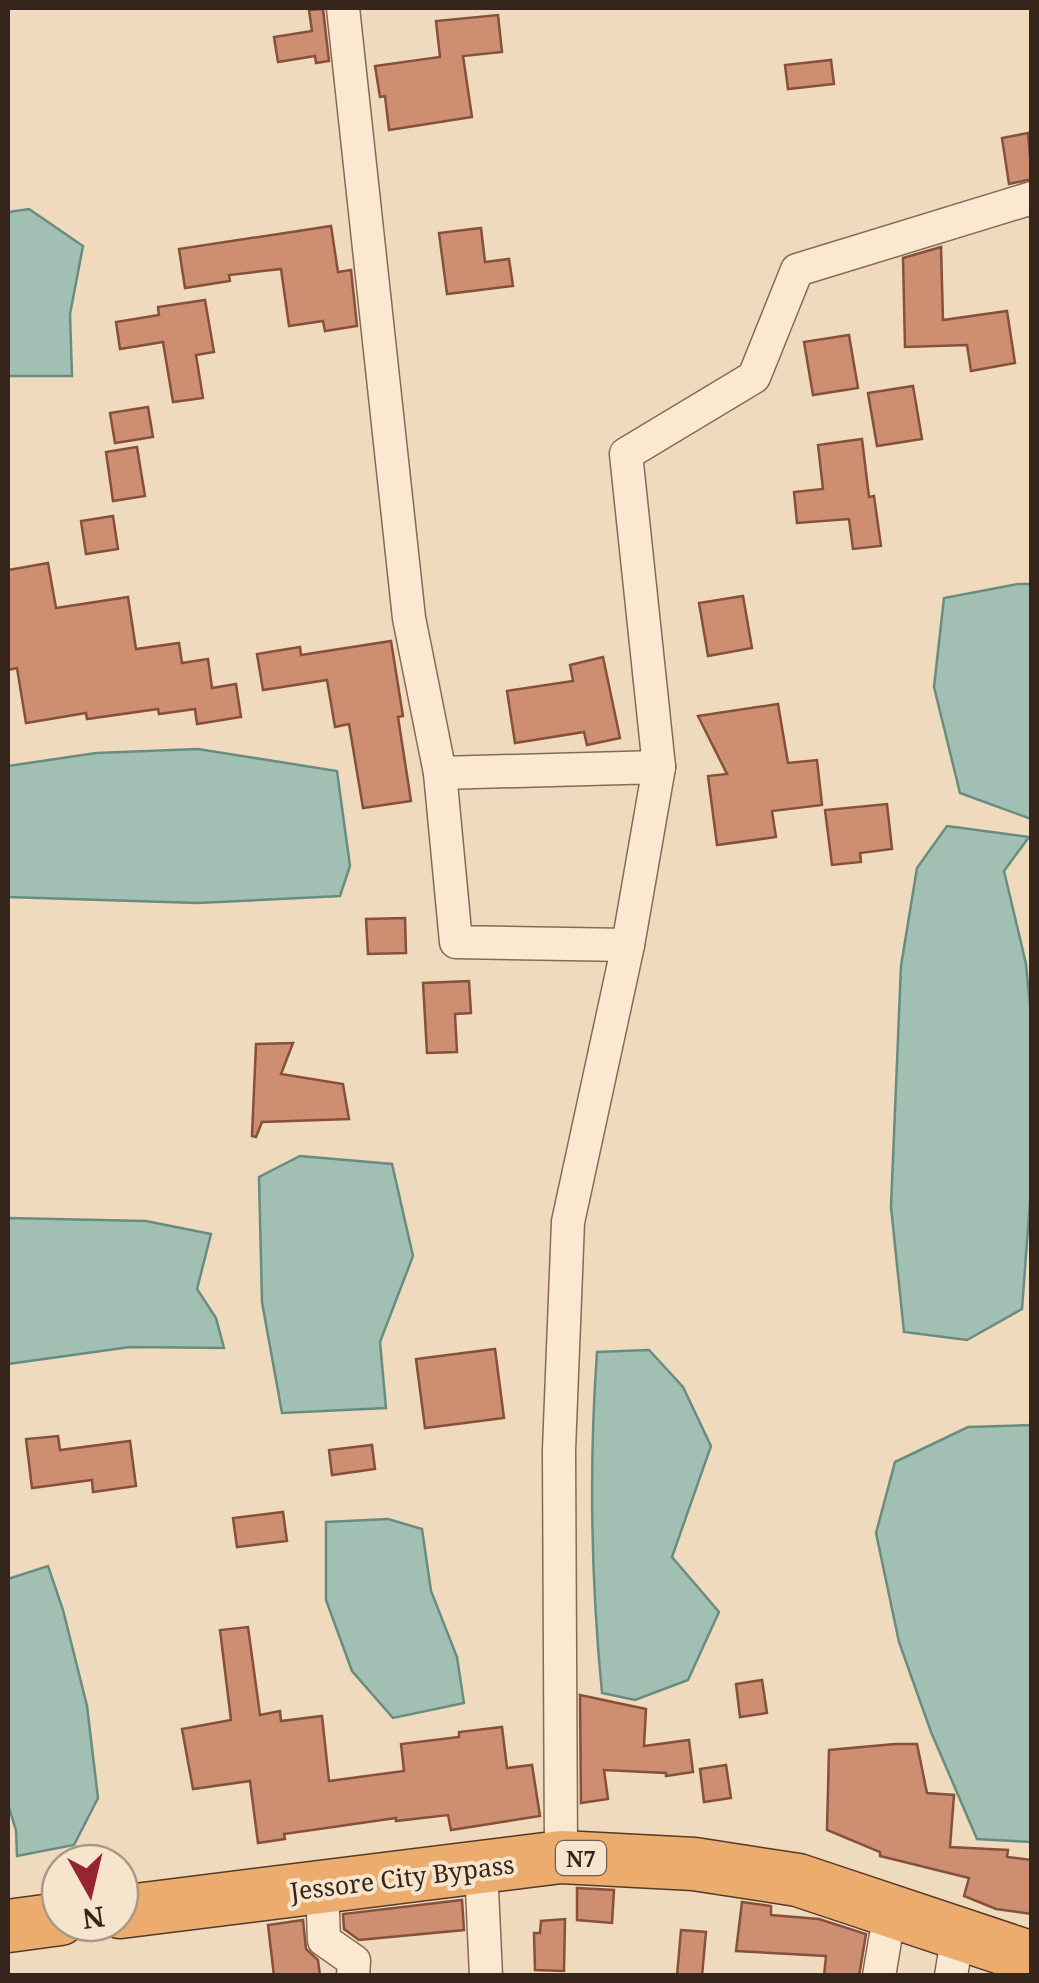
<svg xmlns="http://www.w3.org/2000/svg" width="1039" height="1983" viewBox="0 0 1039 1983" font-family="'Noto Serif',serif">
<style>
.water{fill:#a1c0b3;stroke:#688d80;stroke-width:2.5}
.building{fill:#ce8e71;stroke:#86503b;stroke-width:2.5}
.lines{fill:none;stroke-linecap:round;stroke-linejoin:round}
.minor-casing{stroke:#876a56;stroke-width:35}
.trunk-casing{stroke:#54392a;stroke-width:55}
.minor{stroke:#fae8d0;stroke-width:32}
.trunk{stroke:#ebac6e;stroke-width:52}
.labels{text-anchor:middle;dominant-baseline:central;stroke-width:8;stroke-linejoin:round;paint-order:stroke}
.shield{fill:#f6e5cc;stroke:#6f5f50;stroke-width:2.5}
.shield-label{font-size:22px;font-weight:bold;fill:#35251b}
.street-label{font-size:25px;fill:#35251b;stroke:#f6e5cc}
</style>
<rect width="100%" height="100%" fill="#efdabd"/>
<g class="water">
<path d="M29,209L83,246L70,314L72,376H8V212Z"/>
<path d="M1018,584H1031V819L960,793L934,687L944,598Z"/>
<path d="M198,749L337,771L350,866L340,896L198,903L8,897V766L96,753Z"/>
<path d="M947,826L1029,837L1004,871L1026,964L1032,1026V1175L1022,1309L967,1340L904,1332L891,1207L901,966L917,868Z"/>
<path d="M300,1156L392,1164L413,1256L380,1342L386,1408L282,1413L262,1302L259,1177Z"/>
<path d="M8,1218L146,1221L211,1234L197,1289L216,1318L224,1348L130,1347L8,1364Z"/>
<path d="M649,1350L683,1387L711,1446L672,1557L719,1612L688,1680L635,1700L602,1693C591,1580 589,1465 597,1352Z"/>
<path d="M1031,1425V1842L977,1839L931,1732L899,1642L876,1533L895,1462L968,1427Z"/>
<path d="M388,1519L422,1529L431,1591L457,1657L464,1703L393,1718L352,1671L326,1600V1522Z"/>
<path d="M48,1566L63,1610L87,1706L98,1798L74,1845L17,1856L16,1830L8,1805V1579Z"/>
</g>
<g class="building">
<path d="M323,9L329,61L316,63L315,56L278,62L274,37L312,31L309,10Z"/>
<path d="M498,15L502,52L463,56L472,117L389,130L385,96L380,97L375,66L440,57L436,21Z"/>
<path d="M831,60L834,84L788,89L785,65Z"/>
<path d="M1028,133L1032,179L1009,184L1002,138Z"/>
<path d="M331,226L338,272L351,270L357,326L325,331L323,321L289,326L281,269L229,275L230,281L185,288L179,249Z"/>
<path d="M481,228L485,262L509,259L513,286L447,294L439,233Z"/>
<path d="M941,247L943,320L1007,311L1015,363L971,371L967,345L905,347L903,258Z"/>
<path d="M205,300L214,352L196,355L203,398L173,402L163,342L120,349L116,322L159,315L158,307Z"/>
<path d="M849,335L858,388L813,395L804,342Z"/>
<path d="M913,386L922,439L877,446L868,393Z"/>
<path d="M148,407L153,437L115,443L110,413Z"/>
<path d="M862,439L869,497L874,496L881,546L853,549L849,519L797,523L794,492L823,489L818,445Z"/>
<path d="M137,447L145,496L113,501L106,452Z"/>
<path d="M113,516L118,549L86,554L81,521Z"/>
<path d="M48,563L56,608L128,597L136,649L179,643L182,663L208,659L212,688L236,684L241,717L197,724L195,709L159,714L158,709L87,719L86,713L26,723L17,668L8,670V570Z"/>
<path d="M743,596L752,648L708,656L699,603Z"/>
<path d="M391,641L403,716L398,717L411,801L363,808L349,724L335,727L327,680L263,690L257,654L300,647L301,655Z"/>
<path d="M603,657L620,738L587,745L584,732L515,743L507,691L573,681L570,665Z"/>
<path d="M778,704L788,763L817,760L822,805L772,811L776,837L717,845L708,776L727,774L698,716Z"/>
<path d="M887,804L892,849L860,853L861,862L832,865L825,810Z"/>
<path d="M405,918L406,953L368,954L366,919Z"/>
<path d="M469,981L471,1013L455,1014L457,1052L427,1053L423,983Z"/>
<path d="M293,1043L281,1074L343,1084L349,1119L262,1122L256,1137L252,1136L256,1044Z"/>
<path d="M495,1349L504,1418L425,1428L416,1359Z"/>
<path d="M58,1436L60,1450L130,1441L136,1486L93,1492L92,1480L32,1488L26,1439Z"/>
<path d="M372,1445L375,1469L332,1475L329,1450Z"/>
<path d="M283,1512L287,1541L237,1547L233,1518Z"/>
<path d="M248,1627L260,1715L280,1711L281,1721L322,1716L329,1781L404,1771L401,1744L459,1737V1732L502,1727L507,1768L532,1765L540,1816L451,1830L448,1815L396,1821V1818L284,1834L285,1839L258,1843L250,1781L193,1789L182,1729L231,1720L220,1630Z"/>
<path d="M762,1680L767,1713L740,1717L736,1684Z"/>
<path d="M580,1695L646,1709L644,1746L689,1740L693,1772L666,1776V1773L604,1770L608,1799L581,1803Z"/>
<path d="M895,1744H917L927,1793L954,1795L950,1847L1008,1850L1007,1857L1032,1860V1914L996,1909L964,1896L969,1878L880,1856V1852L827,1830L829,1750Z"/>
<path d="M726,1765L731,1798L704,1802L700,1769Z"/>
<path d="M577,1888L614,1890L612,1923L577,1920Z"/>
<path d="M462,1900L464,1930L359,1940L344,1929L343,1914Z"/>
<path d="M742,1902L771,1906V1915L819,1919L866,1934L859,1976H824L826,1956L736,1951Z"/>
<path d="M565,1919L564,1971L535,1970L534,1933H540L541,1921Z"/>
<path d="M303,1920L306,1949L318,1960L320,1976H274L268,1925Z"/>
<path d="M681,1930L706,1932L702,1976H677Z"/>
</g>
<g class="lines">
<defs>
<g id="minor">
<path d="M343,8L409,618L440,773L659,767L628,945L568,1222L559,1450L561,1857"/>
<path d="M659,767L626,454L754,377L797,270L1032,198"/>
<path d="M440,773L456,942L628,945"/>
<path d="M481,1867L486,1976"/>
<path d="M322,1887L324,1940L354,1961L353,1976"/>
<path d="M879,1976L890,1911"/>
<path d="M951,1976L958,1933"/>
</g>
<g id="trunk">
<path d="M120,1912L561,1857L694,1864L798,1880L1032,1958"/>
<path d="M8,1926L60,1919"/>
</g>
</defs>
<use href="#minor" class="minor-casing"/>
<use href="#trunk" class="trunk-casing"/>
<use href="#minor" class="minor"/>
<use href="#trunk" class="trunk"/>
</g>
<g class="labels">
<rect class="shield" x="556" y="1841" width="50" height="34" rx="8"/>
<g class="shield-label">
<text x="581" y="1858">N7</text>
</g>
<g class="street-label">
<text transform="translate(402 1877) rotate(-7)">Jessore City Bypass</text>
</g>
</g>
<rect width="1039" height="1983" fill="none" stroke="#35251b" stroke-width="20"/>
<g transform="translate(90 1893) rotate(172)"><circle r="48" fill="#f6e5cc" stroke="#a99885" stroke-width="2.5"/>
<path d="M0-8L18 38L0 25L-18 38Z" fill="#972432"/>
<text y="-15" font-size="28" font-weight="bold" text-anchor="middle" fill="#35251b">N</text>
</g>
</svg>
